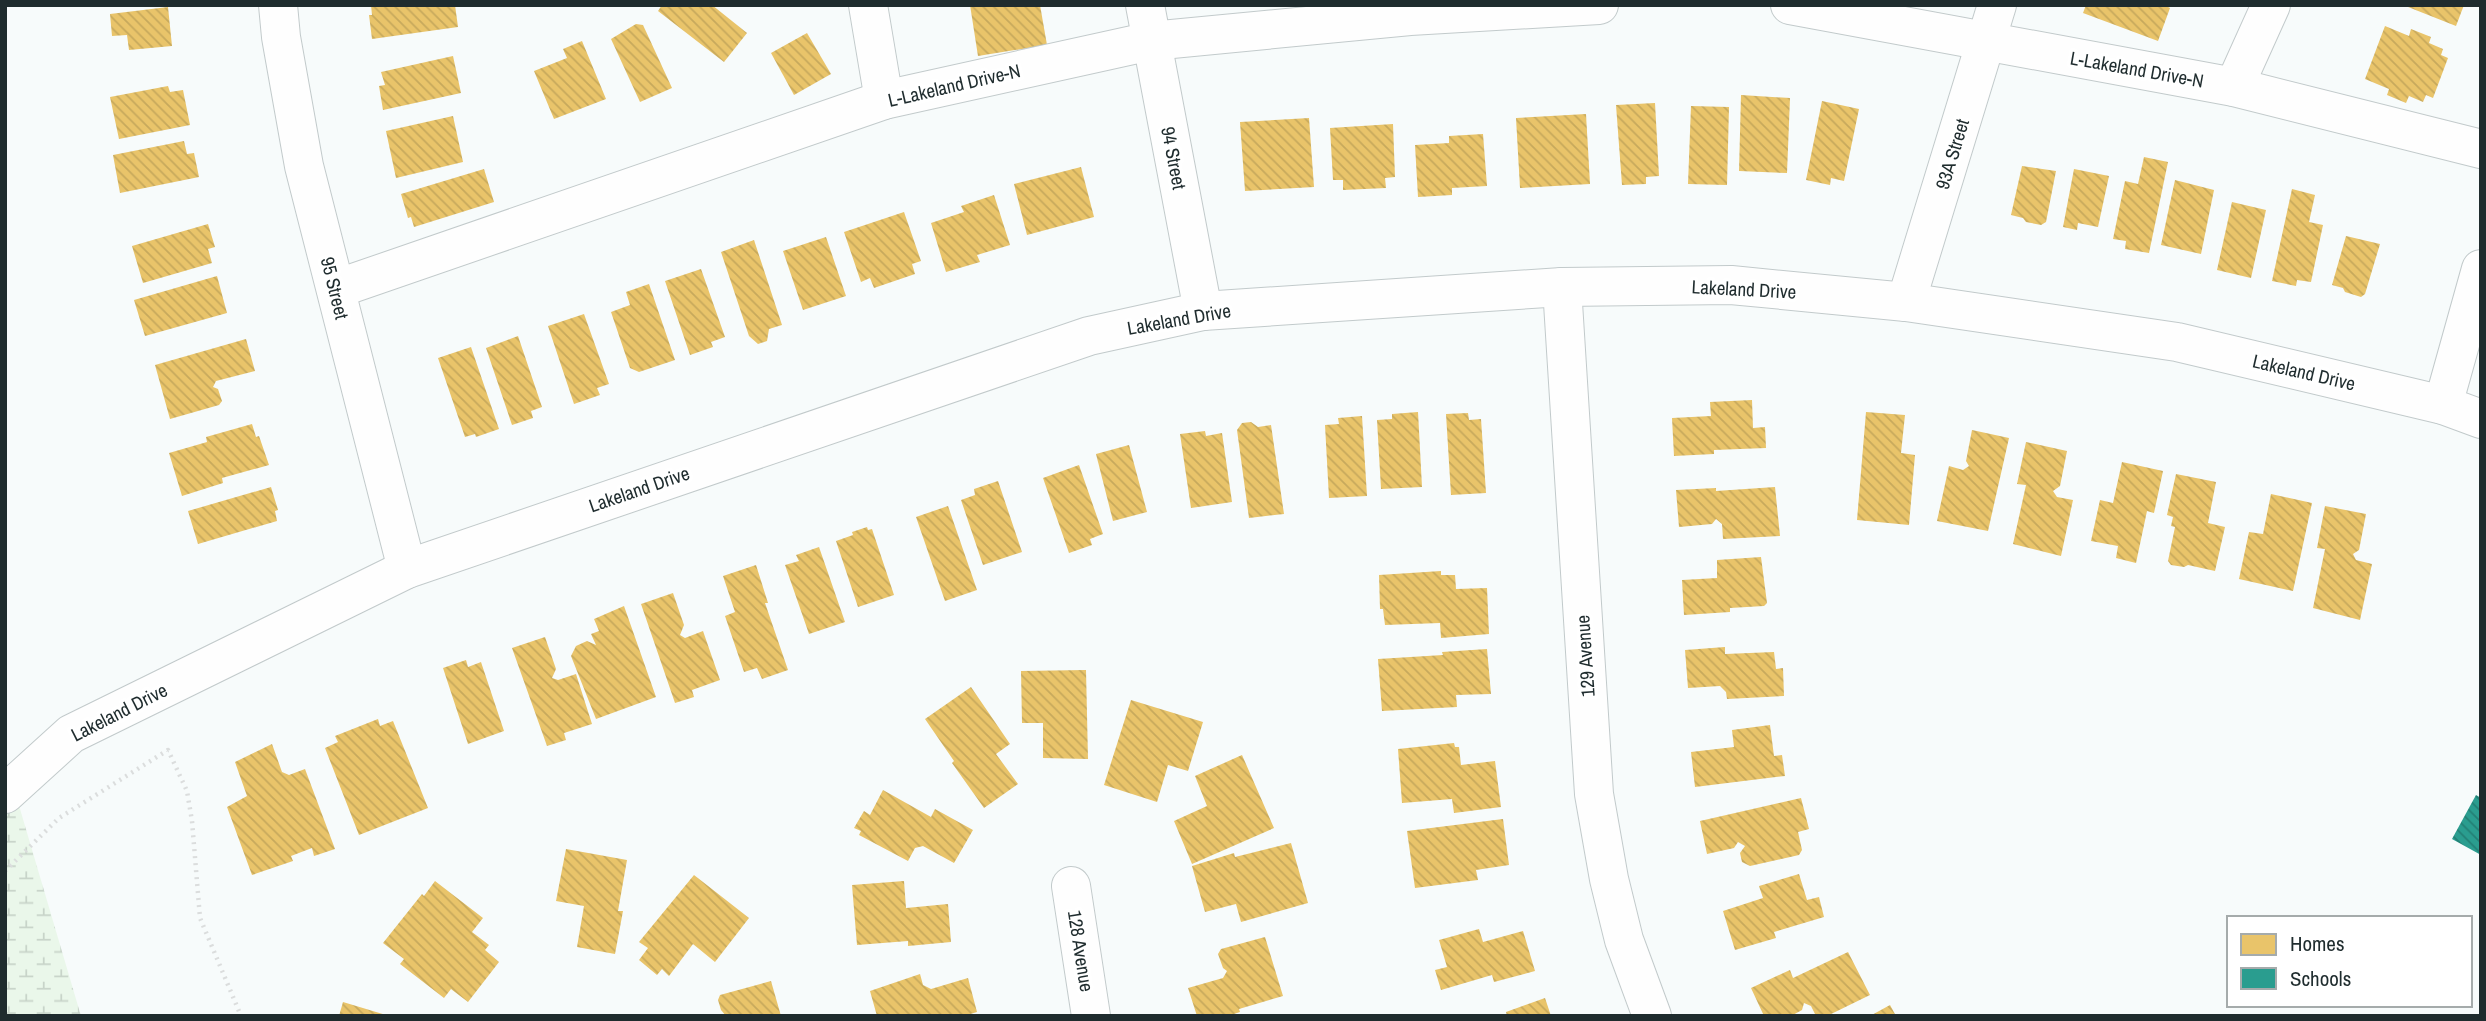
<svg xmlns="http://www.w3.org/2000/svg" width="2486" height="1021" viewBox="0 0 2486 1021" font-family="'Archivo Narrow',sans-serif">
<style>
.wetland{fill:url(#wetland-marsh)}
.homes{fill:url(#homes-back-hatch)}
.schools{fill:url(#schools-back-hatch)}
.lines{fill:none;stroke-linecap:round;stroke-linejoin:round}
.minor-casing{stroke:#c2cacb;stroke-width:40}
.path{stroke:#dbdddd;stroke-width:4.5;stroke-dasharray:2 5;stroke-linecap:butt}
.minor{stroke:#fefefe;stroke-width:38}
.labels{text-anchor:middle;dominant-baseline:central;stroke-width:7;stroke-linejoin:round;paint-order:stroke}
.street-label{font-size:19px;fill:#1f2c2e;stroke:#fff}
</style>
<defs>
<pattern id="wetland-marsh" width="20" height="14" patternUnits="userSpaceOnUse" patternTransform="scale(1.75)"><rect width="20" height="14" fill="#eaf7ea"/><path d="M1 5h8M5 5V1M11 12h8M15 12V8" fill="none" stroke="#c8d4c9"/></pattern>
<pattern id="homes-back-hatch" width="6" height="6" patternUnits="userSpaceOnUse" patternTransform="scale(1.75)"><rect width="6" height="6" fill="#e9c46a"/><path d="M-1 5l2 2M0 0l6 6M5-1l2 2" fill="none" stroke="#c7a95c"/></pattern>
<pattern id="schools-back-hatch" width="6" height="6" patternUnits="userSpaceOnUse" patternTransform="scale(1.75)"><rect width="6" height="6" fill="#2a9d8f"/><path d="M-1 5l2 2M0 0l6 6M5-1l2 2" fill="none" stroke="#238075"/></pattern>
</defs>
<rect width="100%" height="100%" fill="#f7fbfb"/>
<path class="wetland" d="M5,758L81,1016H5Z"/>
<g class="homes">
<path d="M371,5H455L458,27L372,39L369,15H372Z"/>
<path d="M662,5H712L747,33L724,62L658,11Z"/>
<path d="M970,5H1040L1047,45L978,56Z"/>
<path d="M2086,5H2164L2170,8L2158,41L2083,13Z"/>
<path d="M2403,5H2464L2456,26Z"/>
<path d="M168,7L172,46L129,50L127,35L112,36L110,14Z"/>
<path d="M636,24L643,25L672,88L640,102L611,39Z"/>
<path d="M2385,26L2409,36L2411,29L2431,37L2429,43L2443,49L2441,55L2448,58L2433,98L2426,95L2423,102L2409,96L2406,103L2387,95L2389,89L2365,79Z"/>
<path d="M807,33L831,74L794,95L771,53Z"/>
<path d="M582,41L606,99L554,119L534,71L567,58L563,49Z"/>
<path d="M453,56L461,93L383,110L379,86L385,85L381,72Z"/>
<path d="M168,86L170,92L183,90L190,125L119,139L110,97Z"/>
<path d="M1741,95L1790,98L1787,173L1739,171Z"/>
<path d="M1822,101L1859,109L1844,181L1831,178L1830,185L1806,180Z"/>
<path d="M1655,103L1659,176L1646,177V184L1622,185L1616,105Z"/>
<path d="M1691,106L1729,107L1727,185L1688,184Z"/>
<path d="M1586,114L1590,184L1520,188L1516,118Z"/>
<path d="M453,116L463,162L396,178L386,131Z"/>
<path d="M1309,118L1314,187L1245,191L1240,122Z"/>
<path d="M1393,124L1395,177L1385,178L1386,188L1343,190V180H1333L1330,128Z"/>
<path d="M1483,134L1487,186L1452,188V195L1418,197L1415,145L1449,143V136Z"/>
<path d="M184,141L187,154L194,153L199,177L120,193L113,155Z"/>
<path d="M2144,157L2168,162L2149,253L2125,249L2126,241L2113,239L2125,181L2138,184Z"/>
<path d="M2022,166L2056,171L2046,222L2041,225L2026,222L2023,218L2011,215Z"/>
<path d="M1081,167L1094,217L1027,235L1014,184Z"/>
<path d="M484,169L494,202L414,227L411,217L408,218L401,194Z"/>
<path d="M2074,169L2109,176L2098,227L2078,223L2077,230L2063,227Z"/>
<path d="M2175,180L2214,190L2201,254L2161,245Z"/>
<path d="M2292,189L2315,195L2309,222L2323,225L2311,282L2297,280L2296,286L2272,281Z"/>
<path d="M994,195L1010,245L977,255L980,262L946,272L931,223L964,212L961,206Z"/>
<path d="M2232,202L2266,210L2251,278L2217,270Z"/>
<path d="M904,212L921,261L912,264L915,274L874,288L870,278L861,282L844,232Z"/>
<path d="M208,224L215,247L208,249L212,263L143,283L132,246Z"/>
<path d="M2346,236L2380,244L2365,294L2361,297L2345,292L2343,288L2332,285Z"/>
<path d="M826,237L846,296L803,310L783,251Z"/>
<path d="M754,240L782,325L769,329L767,341L758,344L749,336L721,252Z"/>
<path d="M701,269L725,337L711,342L713,347L690,355L665,281Z"/>
<path d="M217,276L227,313L145,336L134,300Z"/>
<path d="M649,284L675,360L639,372L630,368L611,312L630,305L626,292Z"/>
<path d="M584,314L609,384L597,388L600,395L574,404L548,326Z"/>
<path d="M518,336L542,407L531,411L533,418L512,425L486,348Z"/>
<path d="M246,339L255,371L216,381L213,387L218,389L222,401L219,405L170,419L155,365Z"/>
<path d="M471,347L499,429L476,437L475,434L465,437L438,358Z"/>
<path d="M1752,400L1753,428L1765,427L1766,448L1714,450V454L1674,456L1672,418L1711,416L1710,402Z"/>
<path d="M1418,412L1422,487L1381,489L1377,420L1392,419V414Z"/>
<path d="M1866,412L1905,415L1901,453L1915,455L1909,525L1857,520Z"/>
<path d="M1468,413L1469,420L1481,419L1486,493L1451,495L1446,414Z"/>
<path d="M1362,416L1367,496L1329,498L1325,425L1339,424L1338,418Z"/>
<path d="M1251,422L1258,427L1271,425L1284,514L1249,518L1237,430L1242,423Z"/>
<path d="M252,424L256,437L259,436L269,465L222,478L223,483L182,496L169,453L207,442L206,437Z"/>
<path d="M1972,430L2009,438L1988,531L1937,521L1949,466L1963,470L1969,466L1966,461Z"/>
<path d="M1205,431L1206,436L1222,433L1232,502L1191,508L1180,434Z"/>
<path d="M2026,442L2067,451L2060,486L2053,491L2057,497L2073,500L2061,556L2013,544L2026,485L2017,484Z"/>
<path d="M1129,445L1147,512L1113,521L1096,454Z"/>
<path d="M2122,462L2163,471L2154,513L2147,511L2136,563L2116,558L2118,546L2091,541L2100,500L2113,503Z"/>
<path d="M1079,465L1103,534L1090,539L1092,545L1069,553L1043,478Z"/>
<path d="M2176,474L2216,482L2208,523L2225,527L2215,571L2188,565L2184,567L2171,565L2168,561L2175,527L2171,526L2173,517L2167,515Z"/>
<path d="M998,481L1022,552L983,565L961,500L975,495L974,489Z"/>
<path d="M271,487L278,510L275,511L277,521L198,544L188,511Z"/>
<path d="M1775,487L1780,536L1723,539L1722,524L1716,519L1712,524L1679,527L1676,490L1716,488V491Z"/>
<path d="M2271,494L2312,503L2293,591L2239,579L2249,532L2263,534Z"/>
<path d="M948,506L977,590L945,601L916,517Z"/>
<path d="M2325,506L2366,514L2359,550L2353,554L2356,560L2372,564L2360,620L2313,608L2325,549L2317,548Z"/>
<path d="M867,527L868,530L872,529L894,595L858,607L836,541L853,535L852,532Z"/>
<path d="M819,547L845,622L809,634L785,565L799,561L796,555Z"/>
<path d="M1761,557L1767,603L1764,606L1730,608V612L1684,615L1682,580L1717,578V560Z"/>
<path d="M756,565L768,603H765L788,670L762,679L757,668L744,672L725,616L735,612L723,576Z"/>
<path d="M1441,571V575H1455L1456,589L1487,588L1489,634L1441,638L1440,623L1385,625L1383,609H1380L1379,575Z"/>
<path d="M673,593L684,625L680,635L685,638L703,631L720,680L692,690L694,697L675,703L641,604Z"/>
<path d="M624,606L656,697L596,719L571,656L576,646L587,641L596,645L591,634L599,631L594,619Z"/>
<path d="M545,637L556,669L552,678L558,680L576,674L592,724L564,733L566,740L547,746L512,648Z"/>
<path d="M1725,647V654L1774,652L1776,669L1783,668L1784,696L1727,699L1726,692L1720,686L1688,688L1685,650Z"/>
<path d="M1487,649L1491,694L1456,695L1457,707L1382,711L1378,659L1443,655L1442,652Z"/>
<path d="M466,660L468,667L481,662L504,731L468,744L443,668Z"/>
<path d="M1086,670L1088,759L1043,758V723H1022L1021,671Z"/>
<path d="M971,687L1010,744L996,754L1018,784L984,808L952,763L954,761L925,719Z"/>
<path d="M1131,700L1203,722L1188,771L1168,765L1157,802L1104,785Z"/>
<path d="M378,719L380,726L393,721L428,808L359,835L325,748L338,742L335,736Z"/>
<path d="M1770,725L1774,756L1782,755L1785,776L1695,787L1691,752L1734,747L1732,730Z"/>
<path d="M1454,743L1455,747H1459L1461,765L1495,761L1501,807L1454,813L1452,799L1402,803L1398,749Z"/>
<path d="M272,744L282,772L289,775L305,769L335,849L314,856L312,848L291,856L293,861L252,875L227,807L247,796L235,762Z"/>
<path d="M1242,755L1274,828L1192,864L1174,821L1207,806L1195,776Z"/>
<path d="M883,790L931,817L935,809L973,830L954,863L923,846L915,848L908,861L859,835L861,831L854,828L864,811L870,815Z"/>
<path d="M1801,798L1809,829L1798,832L1802,850L1799,855L1750,866L1742,862L1740,853L1745,846L1738,842L1734,848L1707,854L1700,821Z"/>
<path d="M1503,819L1509,865L1476,870L1478,880L1415,888L1407,831Z"/>
<path d="M1291,843L1308,903L1241,922L1236,904L1205,912L1192,866L1234,853L1235,857Z"/>
<path d="M566,849L627,860L618,911H623L615,954L577,947L584,906L556,901Z"/>
<path d="M1799,874L1807,900L1819,897L1824,917L1774,932L1776,938L1735,950L1723,911L1763,898L1759,886Z"/>
<path d="M694,875L749,918L715,962L693,944L669,976L662,969L657,975L639,960L648,948L639,942Z"/>
<path d="M435,881L483,918L472,932L489,945L485,950L499,962L468,1002L451,989L444,998L400,964L404,959L383,943L422,894L424,896Z"/>
<path d="M904,881L906,908L948,904L951,942L908,946V941L857,945L852,885Z"/>
<path d="M1479,929L1483,942L1523,931L1535,971L1494,982L1492,975L1441,990L1435,970L1447,967L1439,940Z"/>
<path d="M1265,937L1283,996L1239,1009L1240,1012L1228,1016H1197L1188,988L1223,978L1227,971L1223,968L1218,954L1221,949Z"/>
<path d="M1848,952L1870,995L1827,1016H1816L1811,1006L1804,1003L1802,1010L1791,1016H1764L1751,988L1790,970L1793,978Z"/>
<path d="M920,974L923,985L931,989L968,978L977,1012L964,1016H877L870,991Z"/>
<path d="M771,981L781,1016H726L721,1010L718,1000L720,995Z"/>
<path d="M1545,998L1551,1016H1507L1506,1012Z"/>
<path d="M343,1002L386,1015V1016H339Z"/>
<path d="M1890,1005L1896,1016H1870Z"/>
</g>
<path class="schools" d="M2476,795L2481,798V855L2452,839Z"/>
<g class="lines">
<defs>
<g id="minor">
<path d="M278,5L281,37L304,166L407,569"/>
<path d="M868,5L884,100"/>
<path d="M1145,5L1203,311"/>
<path d="M1790,5L2234,87L2481,149"/>
<path d="M2234,87L2271,5"/>
<path d="M1562,287L1594,794L1609,879L1624,940L1652,1016"/>
<path d="M336,289L884,100L1151,41L1410,16L1599,5"/>
<path d="M1906,302L1997,5"/>
<path d="M2443,405L2481,269"/>
<path d="M5,794L71,734L407,569L1089,336L1203,311L1562,287L1731,285L1906,302L2177,342L2443,405L2481,419"/>
<path d="M1071,886L1091,1016"/>
</g>
</defs>
<use href="#minor" class="minor-casing"/>
<path class="path" d="M5,871L59,818L168,750L187,791L192,821L200,918L241,1016"/>
<use href="#minor" class="minor"/>
</g>
<g class="labels">
<g class="street-label">
<text transform="translate(2137 69) rotate(10)">L-Lakeland Drive-N</text>
<text transform="translate(954 85) rotate(-13)">L-Lakeland Drive-N</text>
<text transform="translate(1952 154) rotate(-73)">93A Street</text>
<text transform="translate(1174 158) rotate(79)">94 Street</text>
<text transform="translate(335 288) rotate(76)">95 Street</text>
<text transform="translate(1744 289) rotate(3)">Lakeland Drive</text>
<text transform="translate(1179 319) rotate(-10)">Lakeland Drive</text>
<text transform="translate(2304 372) rotate(13)">Lakeland Drive</text>
<text transform="translate(639 489) rotate(-19)">Lakeland Drive</text>
<text transform="translate(1585 656) rotate(-94)">129 Avenue</text>
<text transform="translate(119 712) rotate(-27)">Lakeland Drive</text>
<text transform="translate(1081 951) rotate(81)">128 Avenue</text>
</g>
</g>
<rect width="2486" height="1021" fill="none" stroke="#1f2c2e" stroke-width="14"/>
<rect x="2227" y="916" width="245" height="91" fill="#ffffff" stroke="#a5abab" stroke-width="2"/>
<rect x="2241" y="934" width="35" height="21" fill="#e9c46a" stroke="#a5abab" stroke-width="2"/>
<text x="2290" y="951" font-size="21" fill="#1f2c2e">Homes</text>
<rect x="2241" y="968" width="35" height="21" fill="#2a9d8f" stroke="#a5abab" stroke-width="2"/>
<text x="2290" y="986" font-size="21" fill="#1f2c2e">Schools</text>
</svg>
